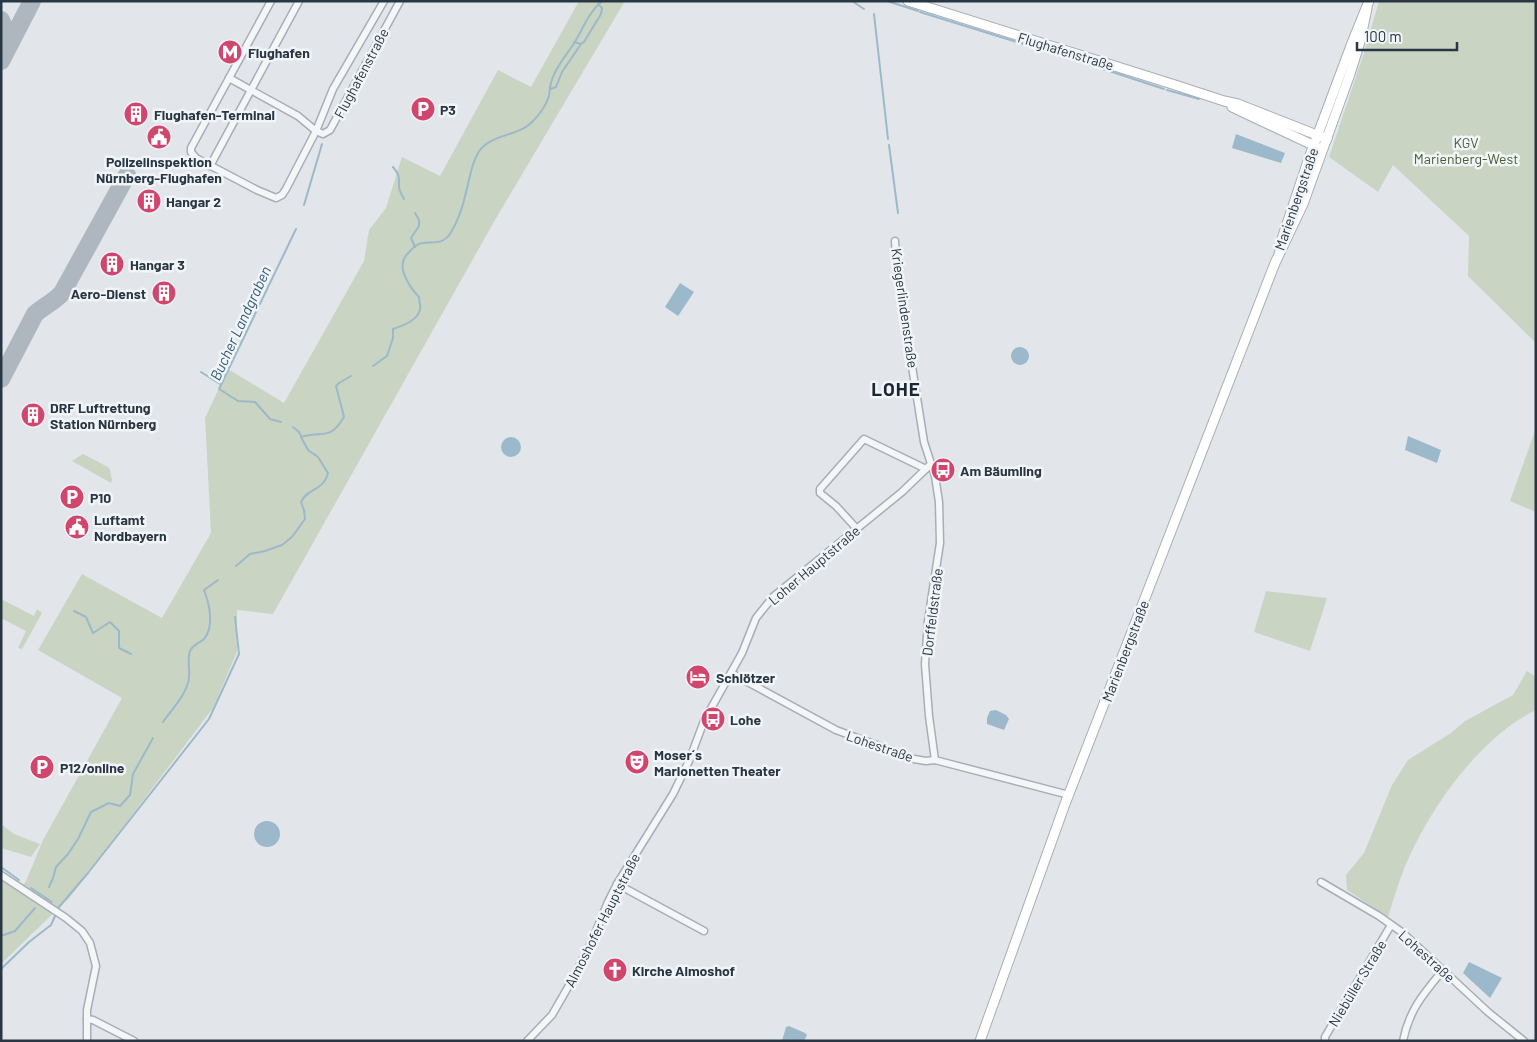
<svg xmlns="http://www.w3.org/2000/svg" width="1537" height="1042" viewBox="0 0 1537 1042" font-family="Barlow,sans-serif">
<style>
.green{fill:#cad4c3}
.water{fill:#9cb9cb}
.lines{fill:none;stroke-linecap:round;stroke-linejoin:round}
.stream{stroke:#9cb9cb;stroke-width:2}
.taxiway{stroke:#aeb7bf;stroke-width:18}
.street-casing{stroke:#a7aeb5;stroke-width:9}
.secondary-casing{stroke:#a7aeb5;stroke-width:11}
.street{stroke:#f5f6f8;stroke-width:6}
.secondary{stroke:#fff;stroke-width:9}
.labels{text-anchor:middle;dominant-baseline:central;stroke-width:5;stroke-linejoin:round;paint-order:stroke}
.street-label{font-size:14px;fill:#293643;stroke:#f1f5f8}
.poi-label{font-size:14px;font-weight:bold;fill:#293643;stroke:#f1f5f8;text-anchor:start}
.park-label{font-size:14px;fill:#435f36;stroke:#f1f5f8}
.water-label{font-size:15px;font-style:italic;fill:#335b77;stroke:#f1f5f8}
.district-label{font-size:19px;font-weight:bold;letter-spacing:1px;fill:#1c2733;stroke:#f1f5f8}
</style>
<rect width="100%" height="100%" fill="#e2e6ea"/>
<g class="green">
<path d="M579,1H625L495,220L273,614L237,610V652L213,708L70,897L1,964V880L19,891L26,881L43,840L122,698L38,650L82,574L162,618L211,533L205,418L228,369L284,403L364,261L369,230L386,208L402,157L440,176L498,70L531,87Z"/>
<path d="M1379,1H1536V343L1468,276L1469,236L1394,166L1393,165L1378,192L1329,157L1364,53Z"/>
<path d="M1536,428V512L1510,501Z"/>
<path d="M83,454L108,467L110,470L112,480L111,483L72,461Z"/>
<path d="M1266,591L1327,598L1310,651L1254,632Z"/>
<path d="M1,599L34,616L37,609L42,613L22,649L18,648L26,631L1,618Z"/>
<path d="M1527,671L1536,677V710C1478,738 1428,811 1404,869C1398,884 1393,901 1388,917L1347,890L1346,875L1364,853L1392,785L1408,760L1451,733L1465,721L1513,695Z"/>
<path d="M1,824L14,834L40,844L31,857L1,848Z"/>
</g>
<g class="water">
<path d="M1236,134L1285,153L1281,163L1232,148Z"/>
<path d="M680,283L694,292L678,316L665,307Z"/>
<circle cx="1020" cy="356" r="9"/>
<path d="M1408,436L1441,450L1437,463L1405,450Z"/>
<circle cx="511" cy="447" r="10"/>
<path d="M996,710L1006,715L1009,719L1004,730L987,724V718L990,711Z"/>
<circle cx="267" cy="834" r="13"/>
<path d="M1469,962L1502,978L1490,998L1463,973Z"/>
<path d="M789,1026L805,1033L807,1035L804,1041H782L786,1027Z"/>
</g>
<g class="lines">
<g class="stream">
<path d="M852,1L864,9"/>
<path d="M887,1L918,11"/>
<path d="M920,12L1036,48"/>
<path d="M874,14L888,139"/>
<path d="M574,42L581,44L584,42L601,14L602,8L598,4"/>
<path d="M1042,49L1164,89"/>
<path d="M551,89L556,87L562,72L581,44"/>
<path d="M1167,90L1199,99"/>
<path d="M889,145L898,213"/>
<path d="M393,167C400,175 399,178 399,187C399,191 402,195 404,199"/>
<path d="M304,205L322,144"/>
<path d="M415,213L419,220V226L411,238L415,247"/>
<path d="M373,366L387,356L393,338V329C402,326 417,321 420,310C421,306 419,301 419,297C411,289 397,269 405,257C407,254 415,245 419,244C428,240 441,247 450,234C458,221 463,207 466,192C470,178 471,165 478,153C490,133 519,137 533,121C540,114 546,105 549,96C550,89 550,83 553,77C558,64 567,54 575,42C583,28 589,12 602,1"/>
<path d="M201,372L220,384"/>
<path d="M281,422L270,419L255,402L238,401L219,389L296,229"/>
<path d="M293,427L299,432L301,436"/>
<path d="M236,566L250,554L265,551L282,545L292,537L305,519L304,510L301,502C308,487 323,492 328,473L318,457L308,450L301,437C323,430 329,442 344,417L336,386L339,383L351,376"/>
<path d="M74,611L86,617L93,633L110,622L119,631V648L131,654"/>
<path d="M163,722C172,709 187,694 189,678C190,669 187,660 190,651C193,644 200,643 204,639C215,626 209,603 204,590L218,580"/>
<path d="M1,867L19,880"/>
<path d="M49,887L53,878L56,867L68,854L78,839L91,812L109,803L120,806L130,795L133,774L153,738"/>
<path d="M31,888L52,902"/>
<path d="M1,936L15,931L35,908"/>
<path d="M1,969L29,942L51,925L59,907L88,873L209,719L239,654L235,617"/>
</g>
<g class="taxiway">
<path d="M1,20C6,31 7,39 4,51"/>
<path d="M1,61L32,1"/>
<path d="M1,379L35,314C44,306 54,302 62,293L127,175"/>
</g>
<defs>
<g id="street">
<path d="M271,1L191,148V152L196,158L257,190L276,198L282,195L286,189L316,131L333,89L384,1"/>
<path d="M229,78L298,116L316,131L323,134L330,130L400,1"/>
<path d="M210,166L299,1"/>
<path d="M895,241L897,272L924,442L935,476L939,502L940,543L928,621L925,664L929,716L935,760"/>
<path d="M857,529L836,506L820,493V489L864,439L926,469"/>
<path d="M731,673L836,730L914,759L926,761L935,760L1069,795"/>
<path d="M1,875L66,918L82,931L90,943L96,966L87,1010V1041"/>
<path d="M1321,882L1379,916L1403,933L1488,1012L1524,1041"/>
<path d="M617,884L704,931"/>
<path d="M87,1019L93,1020L134,1041"/>
<path d="M527,1041L552,1015L571,982L592,941L608,902L617,884L673,794L689,761L704,721L742,653L756,618L764,608L774,596L902,492L931,464"/>
<path d="M1325,1041V1037L1391,925"/>
<path d="M1403,1041C1409,1010 1424,993 1443,970"/>
</g>
<g id="secondary">
<path d="M908,1L1172,84L1224,101L1238,104L1327,139"/>
<path d="M1232,107L1317,147"/>
<path d="M1279,248L1309,158L1352,43L1369,1"/>
<path d="M980,1041L1065,804L1173,526L1275,263L1303,204L1350,74L1360,42L1367,8"/>
</g>
</defs>
<use href="#street" class="street-casing"/>
<use href="#secondary" class="secondary-casing"/>
<use href="#street" class="street"/>
<use href="#secondary" class="secondary"/>
</g>
<defs>
<symbol id="metro-disc" viewBox="-11 -11 22 22"><circle r="9.5" fill="#d0466d" stroke="#f1f5f8"/><path d="M-5.5 5V-5H-3L0 0L3-5H5.5V5H3V-.5L0 4L-3-.5V5Z" fill="#fff"/></symbol>
<symbol id="parking-disc" viewBox="-11 -11 22 22"><circle r="9.5" fill="#d0466d" stroke="#f1f5f8"/><path d="M-3.5-5.5H1a3.5 3.5 0 0 1 0 7H-1V5.5H-3.5ZM-1-3.4V-.6H.8a1.4 1.4 0 0 0 0-2.8Z" fill="#fff"/></symbol>
<symbol id="building-disc" viewBox="-11 -11 22 22"><circle r="9.5" fill="#d0466d" stroke="#f1f5f8"/><path d="M-4-6H4V6H1V3H-1V6H-4ZM-2.5-4.3h1.7v1.8h-1.7ZM.8-4.3h1.7v1.8H.8ZM-2.5-1h1.7V.8h-1.7ZM.8-1h1.7V.8H.8Z" fill="#fff"/></symbol>
<symbol id="civic-disc" viewBox="-11 -11 22 22"><circle r="9.5" fill="#d0466d" stroke="#f1f5f8"/><path d="M-.6-6.5H3V-4.5H.6V-3L4-1V1h2V6H-6V1h2V-1L-.6-3ZM-1.2 2.5V6h2.4V2.5Z" fill="#fff"/></symbol>
<symbol id="bus-disc" viewBox="-11 -11 22 22"><circle r="9.5" fill="#d0466d" stroke="#f1f5f8"/><path d="M-5-6H5V4H4V6H2V4H-2V6H-4V4H-5ZM-3.5-4V0h7V-4ZM-3.5 1.2v1.5H-2V1.2ZM2 1.2v1.5H3.5V1.2Z" fill="#fff"/></symbol>
<symbol id="hotel-disc" viewBox="-11 -11 22 22"><circle r="9.5" fill="#d0466d" stroke="#f1f5f8"/><path d="M-6-4.5h1.5V1H6V5H4.5V3h-9V5H-6ZM-4 0a1.8 1.8 0 1 1 3.6 0ZM.5 0V-2.5h3Q6-2.5 6 0Z" fill="#fff"/></symbol>
<symbol id="theatre-disc" viewBox="-11 -11 22 22"><circle r="9.5" fill="#d0466d" stroke="#f1f5f8"/><path d="M-5-5.5Q0-4 5-5.5V0Q5 5 0 6Q-5 5-5 0ZM-3.3-2.5H-1v1.5H-3.3ZM1-2.5H3.3v1.5H1ZM-2.8 1Q0 5.5 2.8 1Z" fill="#fff"/></symbol>
<symbol id="church-disc" viewBox="-11 -11 22 22"><circle r="9.5" fill="#d0466d" stroke="#f1f5f8"/><path d="M-1.2-6h2.4v3.5h3.3v2.4h-3.3V6h-2.4V-.1h-3.3v-2.4h3.3Z" fill="#fff"/></symbol>
</defs>
<g fill-rule="evenodd">
<use href="#metro-disc" x="216" y="38" width="28" height="28"/>
<use href="#parking-disc" x="409" y="95" width="28" height="28"/>
<use href="#building-disc" x="122" y="100" width="28" height="28"/>
<use href="#civic-disc" x="145" y="123" width="28" height="28"/>
<use href="#building-disc" x="135" y="187" width="28" height="28"/>
<use href="#building-disc" x="98" y="250" width="28" height="28"/>
<use href="#building-disc" x="150" y="279" width="28" height="28"/>
<use href="#building-disc" x="19" y="401" width="28" height="28"/>
<use href="#bus-disc" x="929" y="456" width="28" height="28"/>
<use href="#parking-disc" x="58" y="483" width="28" height="28"/>
<use href="#civic-disc" x="63" y="513" width="28" height="28"/>
<use href="#hotel-disc" x="684" y="663" width="28" height="28"/>
<use href="#bus-disc" x="699" y="705" width="28" height="28"/>
<use href="#theatre-disc" x="623" y="748" width="28" height="28"/>
<use href="#parking-disc" x="28" y="753" width="28" height="28"/>
<use href="#church-disc" x="601" y="956" width="28" height="28"/>
</g>
<g class="labels">
<g class="street-label">
<text transform="translate(1066 51) rotate(17)">Flughafenstraße</text>
<text transform="translate(361 73) rotate(-62)">Flughafenstraße</text>
<text transform="translate(1296 199) rotate(-71)">Marienbergstraße</text>
<text transform="translate(905 308) rotate(82)">Kriegerlindenstraße</text>
<text transform="translate(814 565) rotate(-40)">Loher Hauptstraße</text>
<text transform="translate(932 612) rotate(-83)">Dorffeldstraße</text>
<text transform="translate(1125 651) rotate(-69)">Marienbergstraße</text>
<text transform="translate(880 746) rotate(19)">Lohestraße</text>
<text transform="translate(602 920) rotate(-63)">Almoshofer Hauptstraße</text>
<text transform="translate(1427 956) rotate(42)">Lohestraße</text>
<text transform="translate(1357 983) rotate(-59)">Niebüller Straße</text>
</g>
<g class="poi-label">
<text x="248" y="52">Flughafen</text>
<text x="440" y="109">P3</text>
<text x="154" y="114">Flughafen-Terminal</text>
<text x="159" y="161" text-anchor="middle">Polizeiinspektion<tspan x="159" dy="16">Nürnberg-Flughafen</tspan></text>
<text x="166" y="201">Hangar 2</text>
<text x="130" y="264">Hangar 3</text>
<text x="146" y="293" text-anchor="end">Aero-Dienst</text>
<text x="50" y="407">DRF Luftrettung<tspan x="50" dy="16">Station Nürnberg</tspan></text>
<text x="960" y="470">Am Bäumling</text>
<text x="90" y="497">P10</text>
<text x="94" y="519">Luftamt<tspan x="94" dy="16">Nordbayern</tspan></text>
<text x="716" y="677">Schlötzer</text>
<text x="730" y="719">Lohe</text>
<text x="654" y="754">Moser´s<tspan x="654" dy="16">Marionetten Theater</tspan></text>
<text x="60" y="767">P12/online</text>
<text x="632" y="970">Kirche Almoshof</text>
</g>
<g class="park-label">
<text x="1466" y="142">KGV<tspan x="1466" dy="16">Marienberg-West</tspan></text>
</g>
<g class="water-label">
<text transform="translate(240 323) rotate(-65)">Bucher Landgraben</text>
</g>
<g class="district-label">
<text x="896" y="388">LOHE</text>
</g>
</g>
<rect width="1537" height="1042" fill="none" stroke="#293643" stroke-width="5"/>
<path d="M1357 42v8h100v-8" fill="none" stroke="#293643" stroke-width="2.5"/>
<text x="1364" y="42" font-size="15" fill="#293643" stroke="#f1f5f8" stroke-width="4" paint-order="stroke">100 m</text>
</svg>
